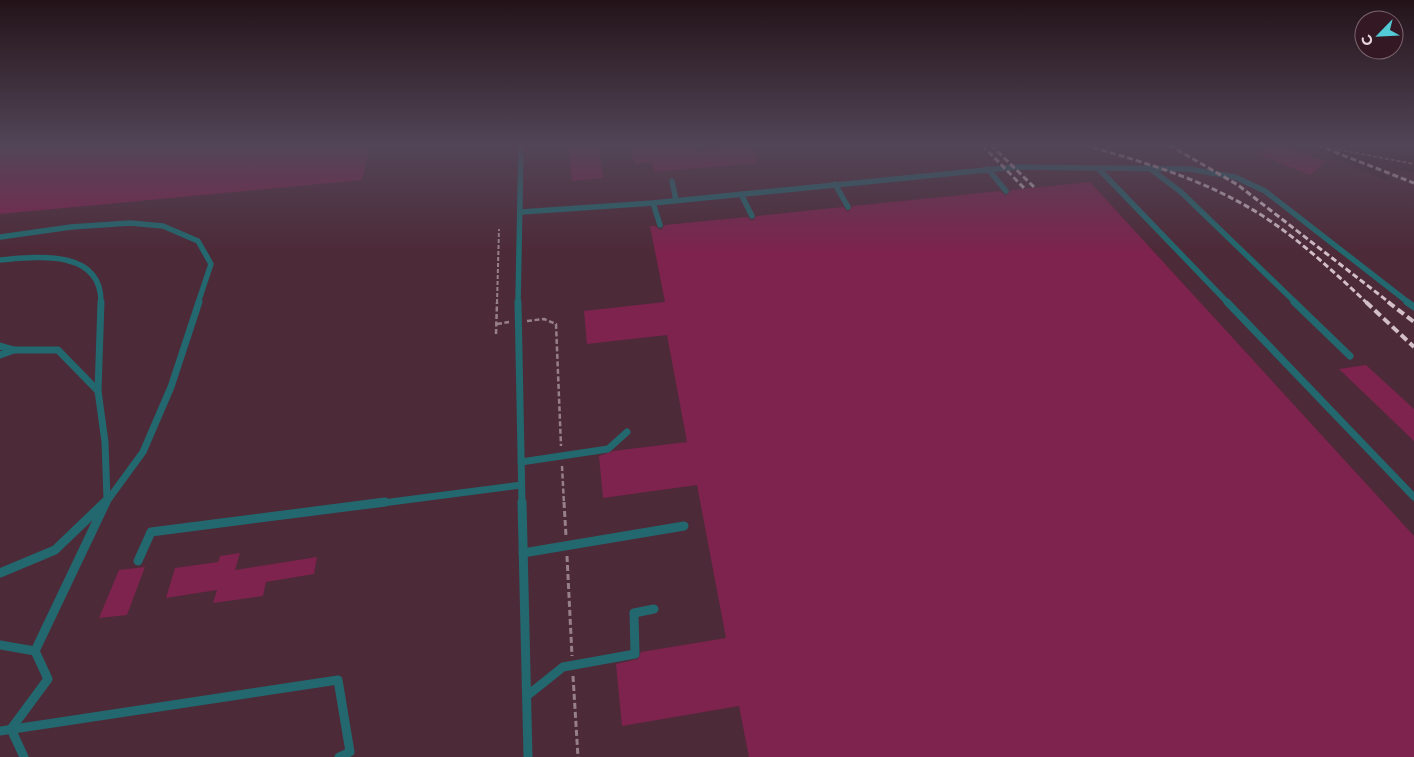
<svg xmlns="http://www.w3.org/2000/svg" width="1414" height="757" viewBox="0 0 1414 757" font-family="Montserrat,sans-serif">
<style>
.built{fill:#4d2a38}
.building{fill:#7d234d}
.lines{fill:none;stroke-linecap:round;stroke-linejoin:round}
.path-far2{stroke:#978088;stroke-width:2;stroke-dasharray:4 2;stroke-linecap:butt}
.path-far1{stroke:#978088;stroke-width:2.5;stroke-dasharray:5 2.5;stroke-linecap:butt}
.path{stroke:#978088;stroke-width:3;stroke-dasharray:6 3;stroke-linecap:butt}
.lane-far2{stroke:#22686e;stroke-width:5.5}
.lane-far1{stroke:#22686e;stroke-width:7}
.lane{stroke:#22686e;stroke-width:9}
.rail-far1{stroke:#d3bfc7;stroke-width:3;stroke-dasharray:6 3;stroke-linecap:butt}
.rail{stroke:#d3bfc7;stroke-width:4;stroke-dasharray:8 4;stroke-linecap:butt}
</style>
<rect width="100%" height="100%" fill="#3f232e"/>
<path class="built" d="M0,145H1297L1326,154L1389,181L1384,174L1391,168L1414,172V757H0Z"/>
<g class="building">
<path d="M0,145H370L362,180L0,214Z"/>
<path d="M568,145H598L603,178L572,181Z"/>
<path d="M631,145H695V152L752,147L758,163L654,172L652,162L634,164Z"/>
<path d="M1269,145H1281L1326,162L1310,175L1257,154Z"/>
<path d="M1090,182L1414,536V757H749L739,706L622,726L616,664L638,659L641,652L726,638L697,485L603,498L599,456L613,451L687,442L667,335L587,344L584,311L665,302L650,226H655L661,230L665,225L747,217L752,221L757,216L843,207L848,212L853,206L1000,191L1006,196L1011,190Z"/>
<path d="M1366,365L1414,409V441L1339,369Z"/>
<path d="M240,553L235,570L317,557L314,574L266,582L263,596L213,603L217,590L166,598L175,568L218,562L220,556Z"/>
<path d="M145,567L127,615L99,618L119,570Z"/>
</g>
<g class="lines">
<g class="path-far2">
<path d="M1314,145L1414,164"/>
<path d="M497,303L499,229"/>
</g>
<g class="path-far1">
<path d="M527,321L544,319L556,324L561,446"/>
<path d="M497,324L509,322"/>
<path d="M496,334L497,302"/>
<path d="M562,466L564,504"/>
</g>
<g class="path">
<path d="M564,502L566,536"/>
<path d="M567,556L572,656"/>
<path d="M573,676L578,757"/>
</g>
<g class="lane-far2">
<path d="M1148,167L1181,192L1296,303"/>
<path d="M1098,168L1228,303"/>
<path d="M988,169L1006,191"/>
<path d="M672,181L676,200"/>
<path d="M835,184L848,207"/>
<path d="M741,194L752,216"/>
<path d="M653,203L660,225"/>
<path d="M521,212L653,203L1016,167L1189,169L1235,177L1265,191L1409,303"/>
<path d="M0,237L71,227L130,223L163,226L198,241L211,264L198,303"/>
<path d="M0,260C36,257 102,248 101,303"/>
<path d="M518,303L521,145"/>
</g>
<g class="lane-far1">
<path d="M518,302L522,504"/>
<path d="M1227,302L1414,497"/>
<path d="M1294,302L1350,356"/>
<path d="M1407,302L1414,307"/>
<path d="M0,346L14,350"/>
<path d="M0,355L14,350H58L98,391L105,442L107,500L103,504"/>
<path d="M98,391L101,302"/>
<path d="M521,462L608,449L627,432"/>
<path d="M105,504L143,452L171,387L199,302"/>
<path d="M375,504L521,485"/>
</g>
<g class="lane">
<path d="M522,502L528,757"/>
<path d="M523,553L684,526"/>
<path d="M138,561L151,532L385,502"/>
<path d="M0,573L55,550L105,502"/>
<path d="M0,645L35,651"/>
<path d="M528,695L563,667L635,654L634,613L654,609"/>
<path d="M11,729L48,679L35,651L106,502"/>
<path d="M11,729L24,757"/>
<path d="M0,731L338,680L350,752L339,757"/>
</g>
<g class="rail-far1">
<path d="M982,145L1025,189"/>
<path d="M991,145L1035,188"/>
<path d="M1084,145C1144,162 1205,180 1258,213C1298,238 1333,271 1367,303"/>
<path d="M1169,145L1238,185L1390,303"/>
<path d="M1317,145L1414,183"/>
</g>
<g class="rail">
<path d="M1366,302L1414,347"/>
<path d="M1388,302L1414,322"/>
</g>
</g>
<linearGradient id="sky" x2="0" y2="1"><stop stop-color="#231319"/><stop offset="0.58" stop-color="#524557"/><stop offset="1" stop-color="#524557" stop-opacity="0"/></linearGradient>
<rect width="1414" height="251" fill="url(#sky)"/>
<g transform="translate(1379 35) rotate(246)"><circle r="24" fill="#341924" stroke="#7c656e"/>
<path d="M0-4L9 19L0 12L-9 19Z" fill="#52cbd7"/>
<text y="-8" font-size="14" font-weight="bold" text-anchor="middle" fill="#e9d6dd">С</text>
</g>
</svg>
